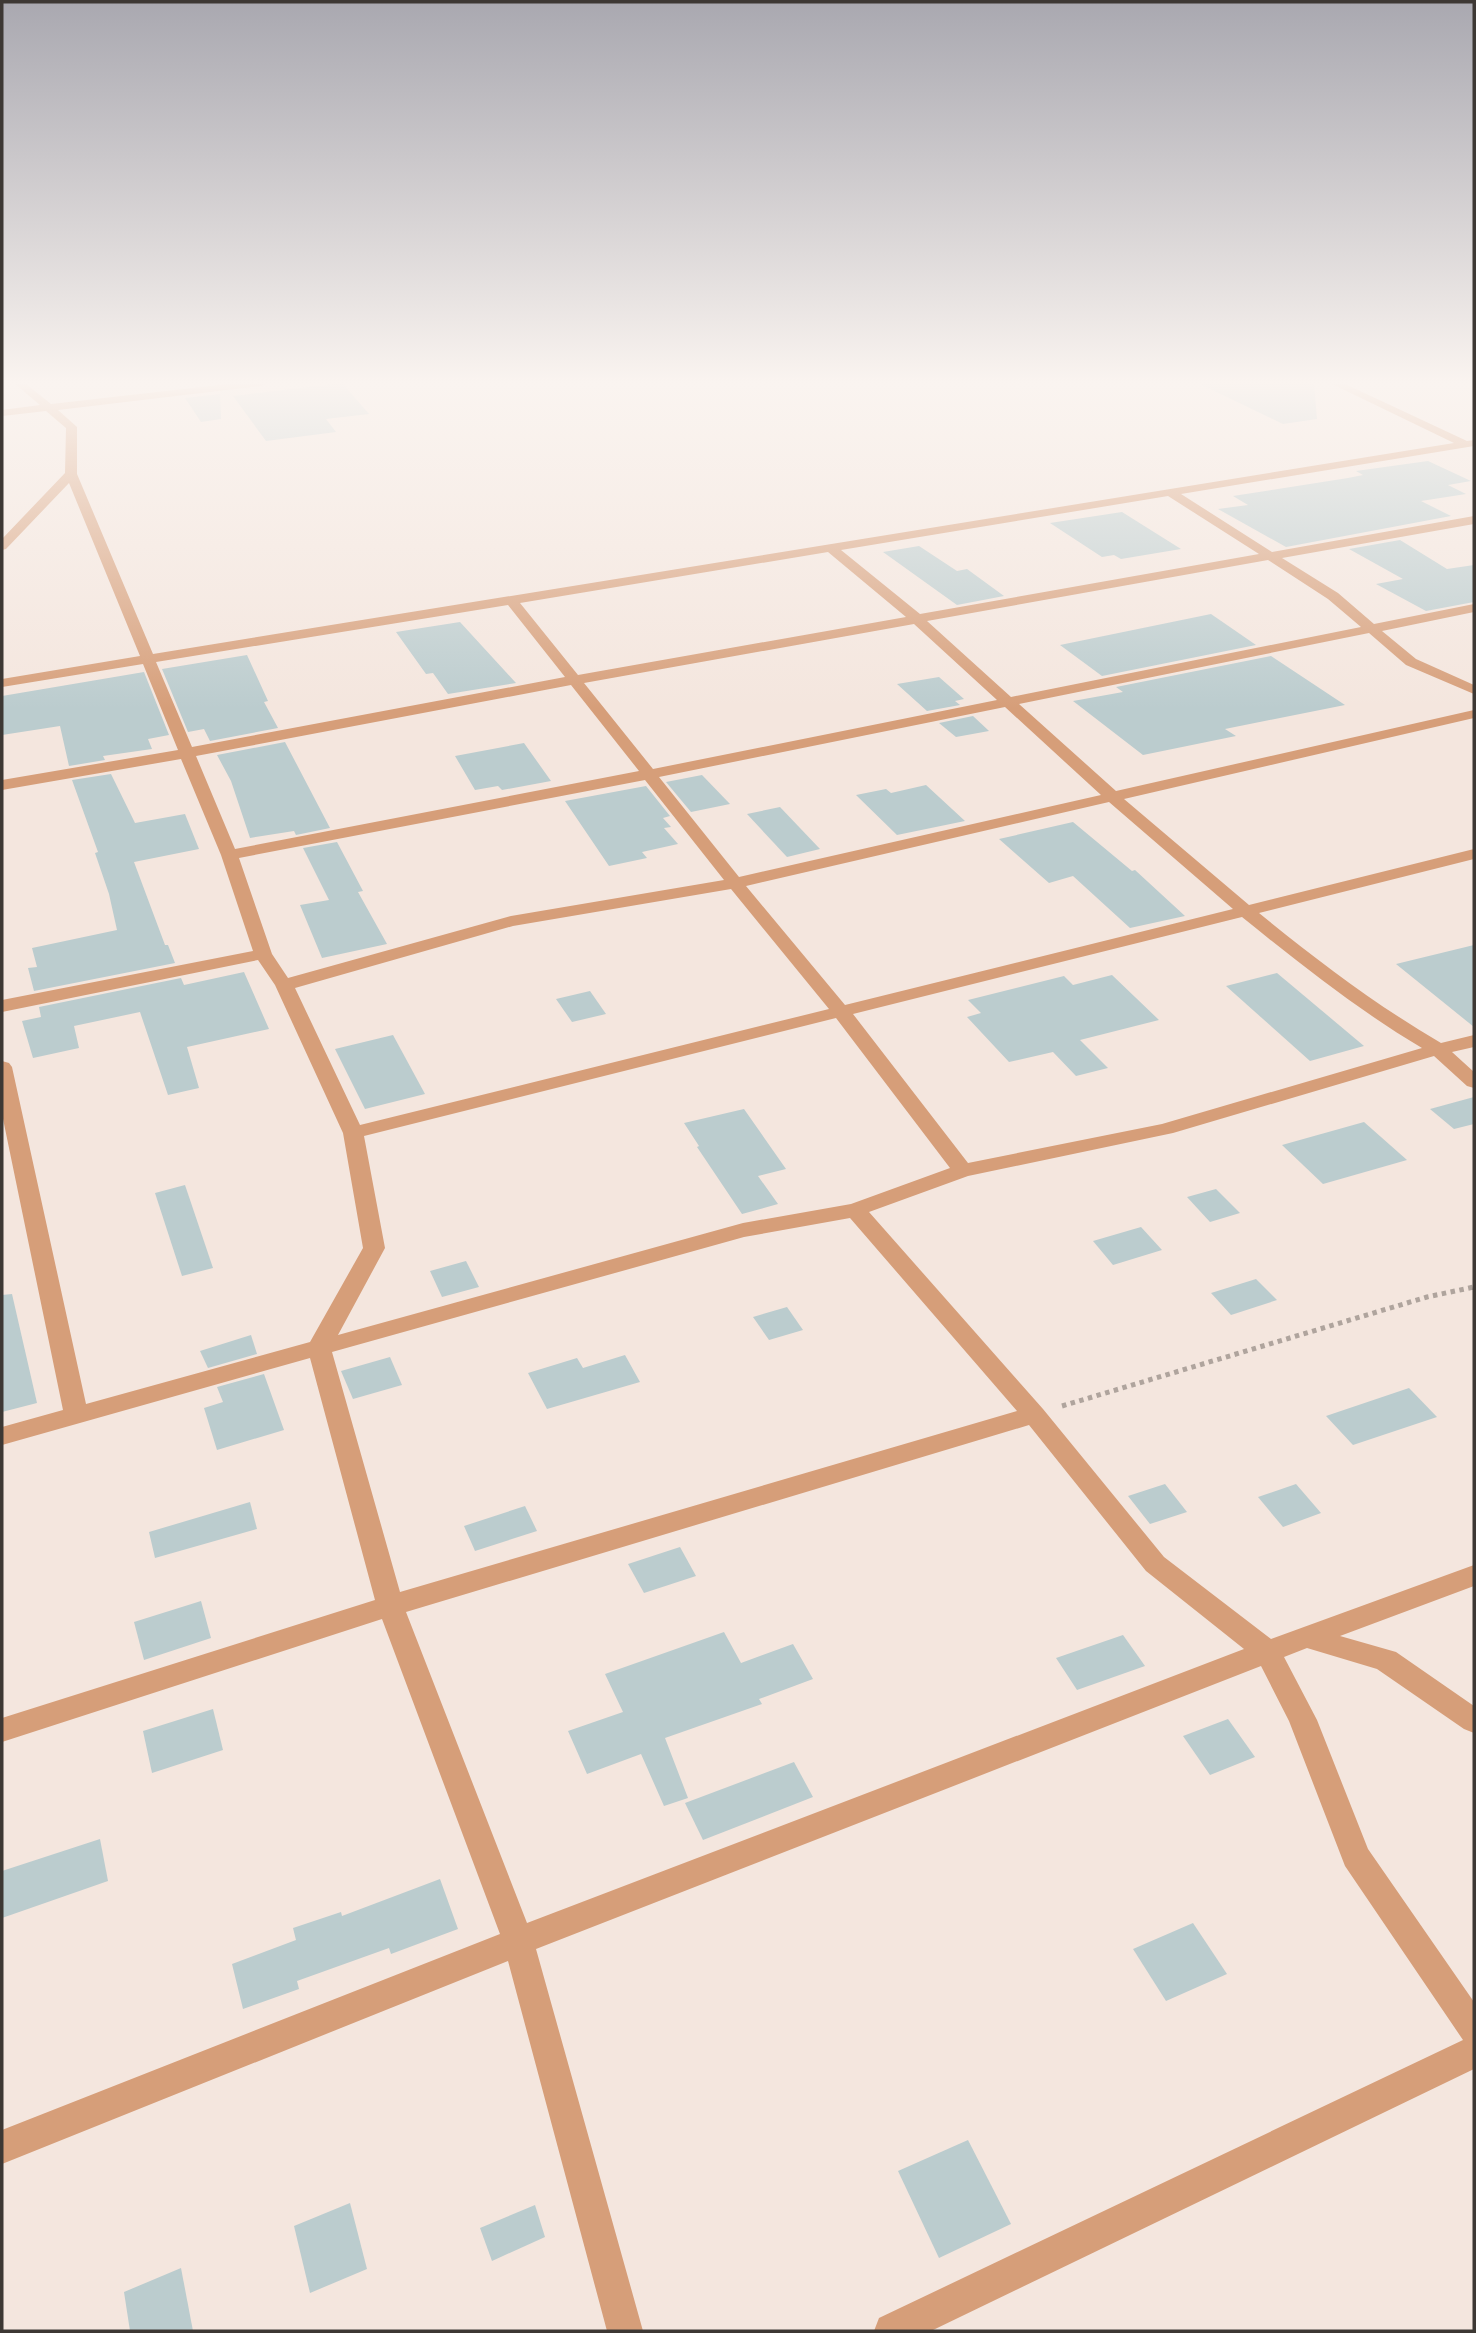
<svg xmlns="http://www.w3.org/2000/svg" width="1476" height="2333" viewBox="0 0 1476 2333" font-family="'Noto Serif',serif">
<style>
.building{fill:#bbccce}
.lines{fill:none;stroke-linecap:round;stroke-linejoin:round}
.path{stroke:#afa49d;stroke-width:5;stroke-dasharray:4.5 4.5;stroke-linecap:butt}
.street{fill:#d69e79;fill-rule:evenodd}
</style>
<rect width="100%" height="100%" fill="#f4e6de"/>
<g class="building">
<path d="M342,383L369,414L326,419L336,432L266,441L233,396Z"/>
<path d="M1198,383H1314L1317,419L1283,424Z"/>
<path d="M220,394L221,419L201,422L185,398Z"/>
<path d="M1428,461L1471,481L1448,485L1466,494L1421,501L1451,516L1286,547L1218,509L1248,505L1233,496L1348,478L1363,475L1356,471Z"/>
<path d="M1122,512L1181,549L1121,559L1114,555L1102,557L1050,523Z"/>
<path d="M1400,540L1447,569L1474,565V602L1426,611L1376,584L1403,579L1349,549Z"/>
<path d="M919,546L957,571L967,569L1004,596L957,605L883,552Z"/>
<path d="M1211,614L1256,645L1102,676L1060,645Z"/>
<path d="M460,622L516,683L448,694L433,673L426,674L396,632Z"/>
<path d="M247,655L268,701L264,702L278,728L210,741L204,729L188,732L162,669Z"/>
<path d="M1271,656L1345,705L1225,729L1236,736L1143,755L1073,701L1123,692L1116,687Z"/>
<path d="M144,672L169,735L148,739L152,749L103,756L105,760L69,766L60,726L2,735V696Z"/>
<path d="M939,677L964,699L955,701L960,705L927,711L897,684Z"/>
<path d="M973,716L989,731L956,737L939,723Z"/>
<path d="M285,742L330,828L296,835L294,831L250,838L231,781L217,755Z"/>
<path d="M524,743L551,781L502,790L498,786L475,790L455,756Z"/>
<path d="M111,774L135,823L185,814L199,849L134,862L165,945H168L175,963L34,991L28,968L37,967L32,948L117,930L109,894L95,853L98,852L72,780Z"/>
<path d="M702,775L730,804L691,812L666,782Z"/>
<path d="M926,785L965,821L897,835L856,795L886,789L891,793Z"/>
<path d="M646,786L670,816L663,818L671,827L664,828L678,844L642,852L647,858L609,866L565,801Z"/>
<path d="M780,807L820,849L787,857L747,814Z"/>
<path d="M1073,822L1132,871L1135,870L1185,916L1130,928L1073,876L1049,883L999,839Z"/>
<path d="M337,842L363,891L358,892L387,944L322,958L300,905L329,900L303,848Z"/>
<path d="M1474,945V1027L1396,964Z"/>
<path d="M244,972L269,1029L187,1047L199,1088L168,1095L140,1012L74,1026L79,1048L33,1058L22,1021L41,1017L39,1007L181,978L184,985Z"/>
<path d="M1277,973L1364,1046L1310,1061L1226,986Z"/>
<path d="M1112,975L1159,1020L1080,1040L1108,1068L1076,1076L1053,1052L1009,1062L967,1017L981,1013L968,1000L1064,976L1073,985Z"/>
<path d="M590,991L606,1014L572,1022L556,999Z"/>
<path d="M393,1035L425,1094L365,1109L335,1049Z"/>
<path d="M1474,1097V1124L1454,1129L1430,1109Z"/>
<path d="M744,1109L786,1169L758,1176L778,1204L742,1214L697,1147L699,1146L684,1123Z"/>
<path d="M1364,1122L1407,1160L1323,1184L1282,1145Z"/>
<path d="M185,1185L213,1268L182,1276L155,1193Z"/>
<path d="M1216,1189L1240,1213L1210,1222L1187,1197Z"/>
<path d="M1141,1227L1162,1250L1113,1265L1093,1241Z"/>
<path d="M466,1261L479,1287L442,1297L430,1271Z"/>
<path d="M1256,1279L1277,1300L1231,1315L1211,1293Z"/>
<path d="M12,1294L37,1403L2,1412V1295Z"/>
<path d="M787,1307L803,1330L769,1340L753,1317Z"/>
<path d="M251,1335L257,1354L208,1368L200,1351Z"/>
<path d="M625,1355L640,1382L547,1409L528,1373L577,1358L583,1368Z"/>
<path d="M390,1357L402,1385L353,1399L341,1371Z"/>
<path d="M264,1374L284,1430L217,1450L204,1408L223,1402L217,1387Z"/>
<path d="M1409,1388L1437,1417L1353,1445L1326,1416Z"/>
<path d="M1165,1484L1187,1512L1150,1524L1128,1496Z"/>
<path d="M1296,1484L1321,1513L1283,1527L1258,1497Z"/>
<path d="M250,1502L257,1529L155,1558L149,1532Z"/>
<path d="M525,1506L537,1531L475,1551L464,1526Z"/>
<path d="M680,1547L696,1576L644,1593L628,1564Z"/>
<path d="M201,1601L211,1638L144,1660L134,1622Z"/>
<path d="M724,1632L741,1663L793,1644L813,1679L759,1699L762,1704L665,1738L688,1798L664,1806L641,1754L587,1774L568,1731L623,1712L605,1674Z"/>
<path d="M1123,1635L1145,1666L1077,1690L1056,1658Z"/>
<path d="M213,1709L223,1750L152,1773L143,1731Z"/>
<path d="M1228,1719L1255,1757L1210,1775L1183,1736Z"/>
<path d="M794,1762L813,1797L703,1840L685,1803Z"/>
<path d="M100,1839L108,1881L2,1918V1871Z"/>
<path d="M440,1879L458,1929L391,1954L389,1948L297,1981L299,1989L243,2009L232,1964L296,1940L293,1928L341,1912L342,1916Z"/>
<path d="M1193,1923L1227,1974L1166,2001L1133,1949Z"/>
<path d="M968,2140L1011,2224L939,2258L898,2171Z"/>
<path d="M350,2203L367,2269L310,2293L294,2226Z"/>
<path d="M535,2205L545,2237L492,2261L480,2228Z"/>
<path d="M181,2268L193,2331H130L124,2292Z"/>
</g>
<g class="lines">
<path class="path" d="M1062,1406L1427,1297L1474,1287"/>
<path class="street" d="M14,383H25L51,404L237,383H266L261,386L58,410L77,427V474L153,654L1454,443L1330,383H1343L1467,441L1474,440V446L1181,494L1272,552L1474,516V524L1282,558L1338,593L1374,624L1474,604V612L1382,631L1416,659L1474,685V694L1406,665L1369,633L1019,704L1116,791L1474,710V718L1124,799L1249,905L1474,849V859L1259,913C1317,960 1376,1005 1441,1043L1474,1035V1047L1452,1052L1474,1072V1088L1467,1086L1434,1056L1173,1133L968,1176L869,1212L1043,1409L1164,1557L1271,1639L1474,1565V1586L1340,1636L1396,1652L1474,1706V1733L1464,1729L1377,1669L1307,1648L1284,1657L1317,1720L1368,1849L1474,2002V2069L931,2331H874L879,2318L1463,2040L1345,1866L1289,1721L1261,1666L536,1949L643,2331H607L508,1961L2,2164V2130L500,1934L382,1619L2,1742V1718L375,1600L310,1358L2,1445V1427L63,1410L2,1114V1061L9,1063L12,1067L86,1404L310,1342L363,1248L343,1133L275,985L258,960L2,1012V1000L253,951L221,855L181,759L2,790V780L178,750L143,664L2,687V679L140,656L69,483L6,549L2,550V539L65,473L66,428L46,411L2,416V410L40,405ZM1168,496L1259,554L920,614L841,550ZM828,552L906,617L578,675L520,603ZM1268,560L1328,599L1361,627L1011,697L927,621ZM508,605L565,677L192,747L156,662ZM914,624L997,700L653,769L584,683ZM571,685L639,771L235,849L196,756ZM1005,707L1101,795L739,877L659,777ZM645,780L724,880L511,916L288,978L272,954L239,858ZM1109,802L1233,909L845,1005L746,886ZM731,889L829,1009L360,1125L295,988L513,926ZM1242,917C1300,964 1358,1010 1422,1048L1162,1124L968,1163L853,1014ZM836,1018L950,1168L851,1204L743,1223L338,1335L385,1248L364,1136ZM850,1218L1017,1411L400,1592L332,1352L744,1237ZM1029,1425L1146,1571L1244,1649L527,1923L406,1612Z"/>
</g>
<linearGradient id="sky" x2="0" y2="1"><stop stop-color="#a9a8b0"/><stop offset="0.54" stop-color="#faf4f0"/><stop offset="1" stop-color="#faf4f0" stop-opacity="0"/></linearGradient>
<rect width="1476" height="709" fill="url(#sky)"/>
<rect width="1476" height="2333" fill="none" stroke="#3d3834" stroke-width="7"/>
</svg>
